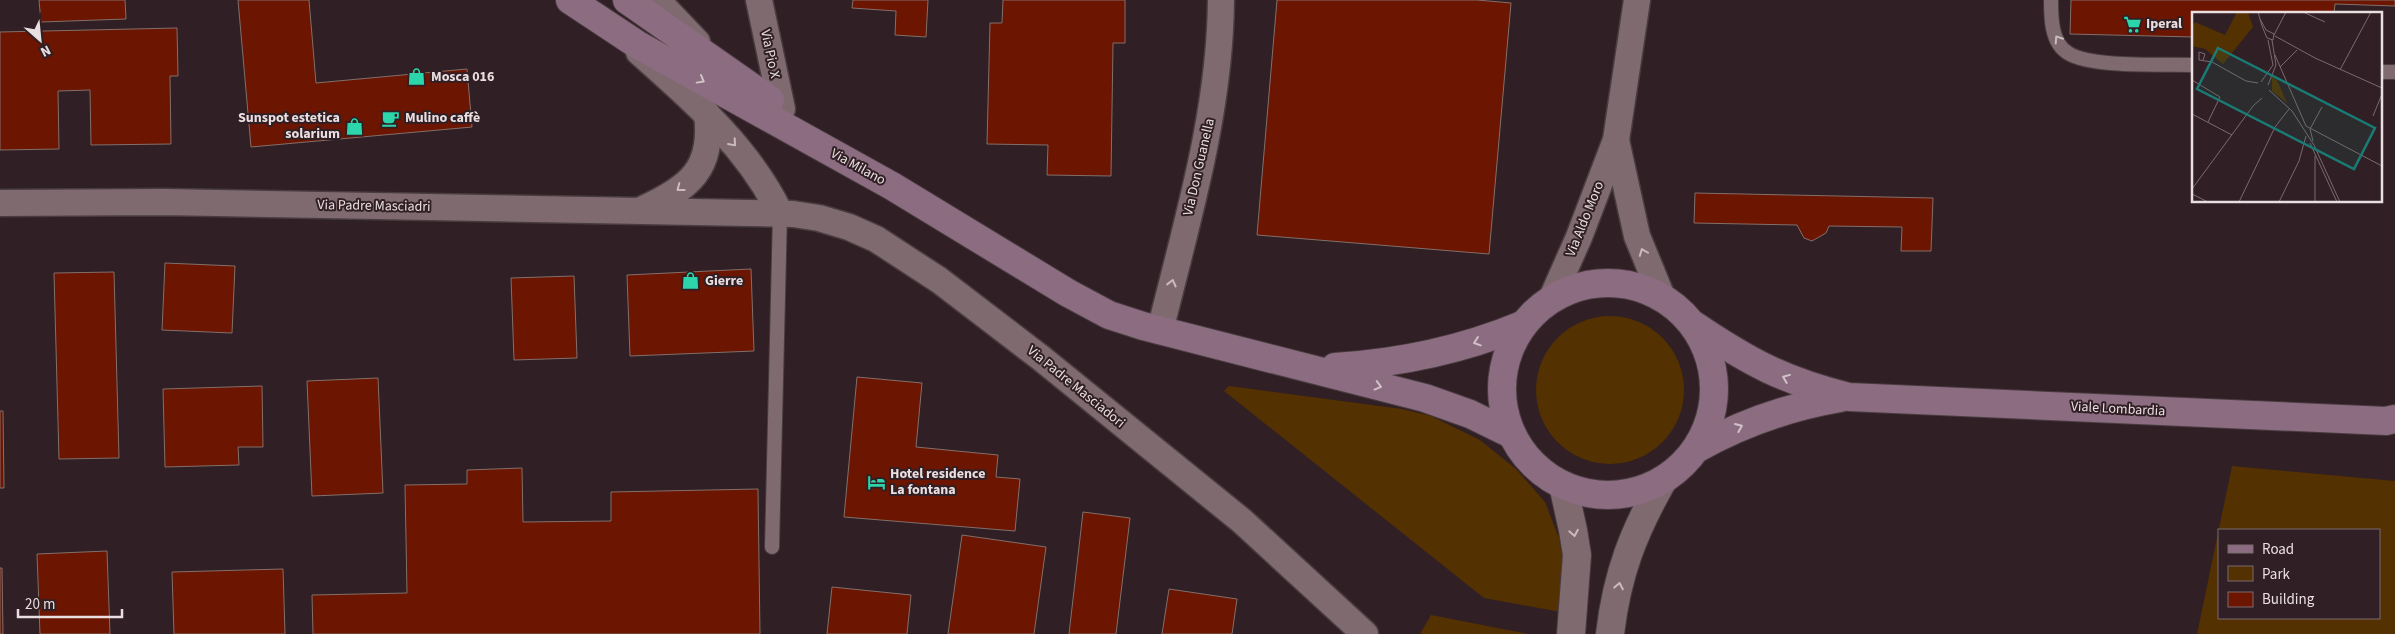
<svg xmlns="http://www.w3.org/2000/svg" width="2395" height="634" viewBox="0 0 2395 634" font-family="'Source Sans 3',sans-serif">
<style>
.green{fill:#543100;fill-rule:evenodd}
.building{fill:#6c1500;stroke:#836f6a}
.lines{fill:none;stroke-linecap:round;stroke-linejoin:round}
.service-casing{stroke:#493c40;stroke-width:16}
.minor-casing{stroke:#493c40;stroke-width:29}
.tertiary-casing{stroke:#493c40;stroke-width:30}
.secondary-casing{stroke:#493c40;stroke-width:30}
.service{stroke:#7e6a6f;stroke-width:14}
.minor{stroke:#7e6a6f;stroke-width:26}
.tertiary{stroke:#7e6a6f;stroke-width:28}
.secondary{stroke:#8b6c80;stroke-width:28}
.oneway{stroke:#c9bbbe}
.oneway2{stroke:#d2c2c8}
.labels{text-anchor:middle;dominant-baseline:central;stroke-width:4;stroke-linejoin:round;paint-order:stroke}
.poi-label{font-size:14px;font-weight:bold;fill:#e9dee0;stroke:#301f24;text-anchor:start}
.street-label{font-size:14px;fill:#e9dee0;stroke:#301f24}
.inset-road{fill:none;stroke:#7a6b6f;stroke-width:1}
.view{fill:#1a7b74;fill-opacity:0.15;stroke:#1a7b74;stroke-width:2.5}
.inset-edge{fill:none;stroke:#e9dee0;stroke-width:2.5}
</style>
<rect width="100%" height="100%" fill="#301f24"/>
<g class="green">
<circle cx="1610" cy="390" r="74"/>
<path d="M1229,386L1402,409L1431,416L1480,440L1516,469L1545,502L1559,538L1564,567L1561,612L1484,598L1224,391Z"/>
<path d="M2232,466L2395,481V634H2197ZM2379,530V618H2219V530Z"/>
<path d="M1431,615L1528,634H1420Z"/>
</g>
<g class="building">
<path d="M39,0H125L126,19L41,22Z"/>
<path d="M238,0H309L316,83L467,69L472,127L251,147Z"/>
<path d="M853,0H928L926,37L895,35L896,11L852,8Z"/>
<path d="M1003,0H1125V43H1113L1111,176L1047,175L1048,145L987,144L990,23H1002Z"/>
<path d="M1277,0H1477L1511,3L1489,254L1257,235Z"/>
<path d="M2071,0H2395V6L2335,4L2334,14H2194V37L2070,34Z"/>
<path d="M177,28L178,76H170L171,144L91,145L90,90L58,91L59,149L0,150V32Z"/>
<path d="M1695,193L1933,198L1931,251H1901L1902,227L1829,226L1826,233L1812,241L1804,238L1797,225L1694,223Z"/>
<path d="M165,263L235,266L232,333L162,330Z"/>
<path d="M751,269L754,351L630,356L627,275Z"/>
<path d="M114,272L119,458L59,459L54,273Z"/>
<path d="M574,276L577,358L514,360L511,278Z"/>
<path d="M857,377L922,383L916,447L998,455L996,477L1020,479L1015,531L844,517Z"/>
<path d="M378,378L383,493L312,496L307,381Z"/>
<path d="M262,386L263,447H238L239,465L165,467L163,389Z"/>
<path d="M0,411H3L4,488H0Z"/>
<path d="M522,468L523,522L611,521V492L758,489L760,634H313L312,595L407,593L405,485L467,484V470Z"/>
<path d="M1083,512L1130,518L1116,634H1069Z"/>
<path d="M962,535L1046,547L1034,634H948Z"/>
<path d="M107,551L110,634H40L37,554Z"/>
<path d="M0,568H2L3,634H0Z"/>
<path d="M283,569L285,634H174L172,572Z"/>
<path d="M832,587L911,595L907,634H827Z"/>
<path d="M1169,589L1237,599L1232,634H1162Z"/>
</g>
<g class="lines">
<defs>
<g id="service">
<path d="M2051,0C2051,17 2051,43 2068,53C2091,68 2164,64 2194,65"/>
<path d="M2381,72H2395"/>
<path d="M772,547L780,213"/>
</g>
<g id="minor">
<path d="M657,0L697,42"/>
<path d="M759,0L782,109"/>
<path d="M639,52C693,100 748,147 780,213"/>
<path d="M1616,140L1637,236L1662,297"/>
<path d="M0,203L164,202L748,213L793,214L819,218L849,227L876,239L939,280L1041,358L1242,521L1365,634"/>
<path d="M643,209C689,188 714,169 707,114"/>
<path d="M1552,298L1579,237L1616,140L1637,0"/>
<path d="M1160,331C1187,221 1220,113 1221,0"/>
</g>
<g id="tertiary">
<path d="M1563,485L1573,530L1577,555L1571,634"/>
<path d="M1610,634C1617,574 1633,533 1663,480"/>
</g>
<g id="secondary">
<path d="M570,0L638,45L892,186L1068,293L1109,315L1143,326L1425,398L1470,414L1511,434"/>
<path d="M627,0L770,100"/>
<circle cx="1608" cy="389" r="106"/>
<path d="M1694,325C1749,362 1784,381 1849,397L2386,421L2395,419"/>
<path d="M1335,367C1400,363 1462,350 1522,325"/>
<path d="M1696,449C1742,423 1788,407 1840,398"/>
</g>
</defs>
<use href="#service" class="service-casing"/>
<use href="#minor" class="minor-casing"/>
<use href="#tertiary" class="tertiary-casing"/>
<use href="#secondary" class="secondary-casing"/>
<use href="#service" class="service"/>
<use href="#minor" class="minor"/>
<use href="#tertiary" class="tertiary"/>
<use href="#secondary" class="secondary"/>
</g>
<defs><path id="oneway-chevron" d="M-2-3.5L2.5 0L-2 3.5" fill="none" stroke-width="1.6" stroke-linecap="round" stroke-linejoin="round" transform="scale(1.25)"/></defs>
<g class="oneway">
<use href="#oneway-chevron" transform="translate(2058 39) rotate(-123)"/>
<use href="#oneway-chevron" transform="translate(733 143) rotate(49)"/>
<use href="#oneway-chevron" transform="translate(680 188) rotate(143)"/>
<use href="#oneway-chevron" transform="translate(1643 252) rotate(-111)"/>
<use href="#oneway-chevron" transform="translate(1172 283) rotate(-76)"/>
<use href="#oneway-chevron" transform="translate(1574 533) rotate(80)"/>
<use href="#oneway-chevron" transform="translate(1619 586) rotate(-79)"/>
</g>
<g class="oneway2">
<use href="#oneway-chevron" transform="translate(701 80) rotate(29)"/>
<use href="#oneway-chevron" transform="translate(1477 342) rotate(161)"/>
<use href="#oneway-chevron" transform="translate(1786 378) rotate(-158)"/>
<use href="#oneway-chevron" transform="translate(1378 386) rotate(15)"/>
<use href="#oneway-chevron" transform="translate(1739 427) rotate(-23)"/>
</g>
<defs>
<symbol id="supermarket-bare" viewBox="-9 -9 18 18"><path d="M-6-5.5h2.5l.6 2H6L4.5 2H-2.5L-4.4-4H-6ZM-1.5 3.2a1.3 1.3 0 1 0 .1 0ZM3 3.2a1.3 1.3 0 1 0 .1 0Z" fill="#2dd5ab" stroke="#301f24" stroke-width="2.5" paint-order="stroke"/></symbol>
<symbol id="shop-bare" viewBox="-9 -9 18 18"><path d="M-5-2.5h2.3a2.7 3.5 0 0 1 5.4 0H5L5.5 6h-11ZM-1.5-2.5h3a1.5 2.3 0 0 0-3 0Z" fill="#2dd5ab" stroke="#301f24" stroke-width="2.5" paint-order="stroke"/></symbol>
<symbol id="cafe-bare" viewBox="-9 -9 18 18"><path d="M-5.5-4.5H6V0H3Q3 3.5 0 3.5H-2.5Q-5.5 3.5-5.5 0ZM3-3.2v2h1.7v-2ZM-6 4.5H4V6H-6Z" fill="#2dd5ab" stroke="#301f24" stroke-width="2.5" paint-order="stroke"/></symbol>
<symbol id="hotel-bare" viewBox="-9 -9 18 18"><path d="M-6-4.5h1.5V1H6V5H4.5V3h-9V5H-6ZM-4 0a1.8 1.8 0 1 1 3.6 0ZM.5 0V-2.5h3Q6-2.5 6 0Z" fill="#2dd5ab" stroke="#301f24" stroke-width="2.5" paint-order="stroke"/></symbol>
</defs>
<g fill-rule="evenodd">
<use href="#supermarket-bare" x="2120" y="12" width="25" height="25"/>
<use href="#shop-bare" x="404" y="64" width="25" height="25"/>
<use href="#cafe-bare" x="378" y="106" width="25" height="25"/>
<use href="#shop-bare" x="342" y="114" width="25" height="25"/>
<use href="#shop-bare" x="678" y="268" width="25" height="25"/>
<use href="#hotel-bare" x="864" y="470" width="25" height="25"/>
</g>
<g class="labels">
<g class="poi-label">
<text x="2146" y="24">Iperal</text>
<text x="431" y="77">Mosca 016</text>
<text x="340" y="118" text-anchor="end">Sunspot estetica<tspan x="340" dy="16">solarium</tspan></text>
<text x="405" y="118">Mulino caffè</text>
<text x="705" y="281">Gierre</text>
<text x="890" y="474">Hotel residence<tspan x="890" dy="16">La fontana</tspan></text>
</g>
<g class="street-label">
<text transform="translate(770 54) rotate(78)">Via Pio X</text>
<text transform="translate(858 167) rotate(29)">Via Milano</text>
<text transform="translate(1199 167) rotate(-77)">Via Don Guanella</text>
<text transform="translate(374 206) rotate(1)">Via Padre Masciadri</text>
<text transform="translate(1585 219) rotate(-68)">Via Aldo Moro</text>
<text transform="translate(1076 387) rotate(39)">Via Padre Masciadori</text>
<text transform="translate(2118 409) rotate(3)">Viale Lombardia</text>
</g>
</g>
<g transform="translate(2192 12)">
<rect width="190" height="190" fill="#301f24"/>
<path d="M45,0H56L61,15L31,52L13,37L0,34V15L3,10L33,23ZM80,65L85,68L95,91L80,79Z" fill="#543100"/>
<path class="inset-road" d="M66,0L70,14L75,26L81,28L82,22L74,18L68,7M111,0L133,10M82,23L94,0M83,24L123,46L190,76M83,43L114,114L190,154M11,48L13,42L7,40V48L20,50L54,69L66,71M88,55L105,38M148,58L179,0M0,68L28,85L16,110M69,70L81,53L76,28M76,73L84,53L80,28M77,78L100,99L122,133L148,190M0,102L40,123M181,104L190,82M121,129L118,117L130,95M118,131L145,190M123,144V190M0,177L61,94L70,86M0,182L16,190M47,190L83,115L97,97M87,190L107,149L114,124"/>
<path class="view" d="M26,36L183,116L162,157L5,77Z"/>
<rect width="190" height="190" class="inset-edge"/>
</g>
<rect x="2218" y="529" width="162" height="90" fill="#301f24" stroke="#7a6b6f"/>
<rect x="2228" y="545" width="25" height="8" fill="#8b6c80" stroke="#7a6b6f"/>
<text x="2262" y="554" font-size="15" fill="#e9dee0">Road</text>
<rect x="2228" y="566" width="25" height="15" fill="#543100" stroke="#7a6b6f"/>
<text x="2262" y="579" font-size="15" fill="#e9dee0">Park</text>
<rect x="2228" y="592" width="25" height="15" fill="#6c1500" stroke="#7a6b6f"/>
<text x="2262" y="604" font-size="15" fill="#e9dee0">Building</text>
<g transform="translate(40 40) rotate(153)" stroke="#301f24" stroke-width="4" paint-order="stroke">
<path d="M0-4L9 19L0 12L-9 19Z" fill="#e9dee0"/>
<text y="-8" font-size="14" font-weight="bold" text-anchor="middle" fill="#e9dee0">N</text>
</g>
<path d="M18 609v8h104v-8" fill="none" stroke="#e9dee0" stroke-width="2.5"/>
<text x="25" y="609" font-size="15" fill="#e9dee0" stroke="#301f24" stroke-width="4" paint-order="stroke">20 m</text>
</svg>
